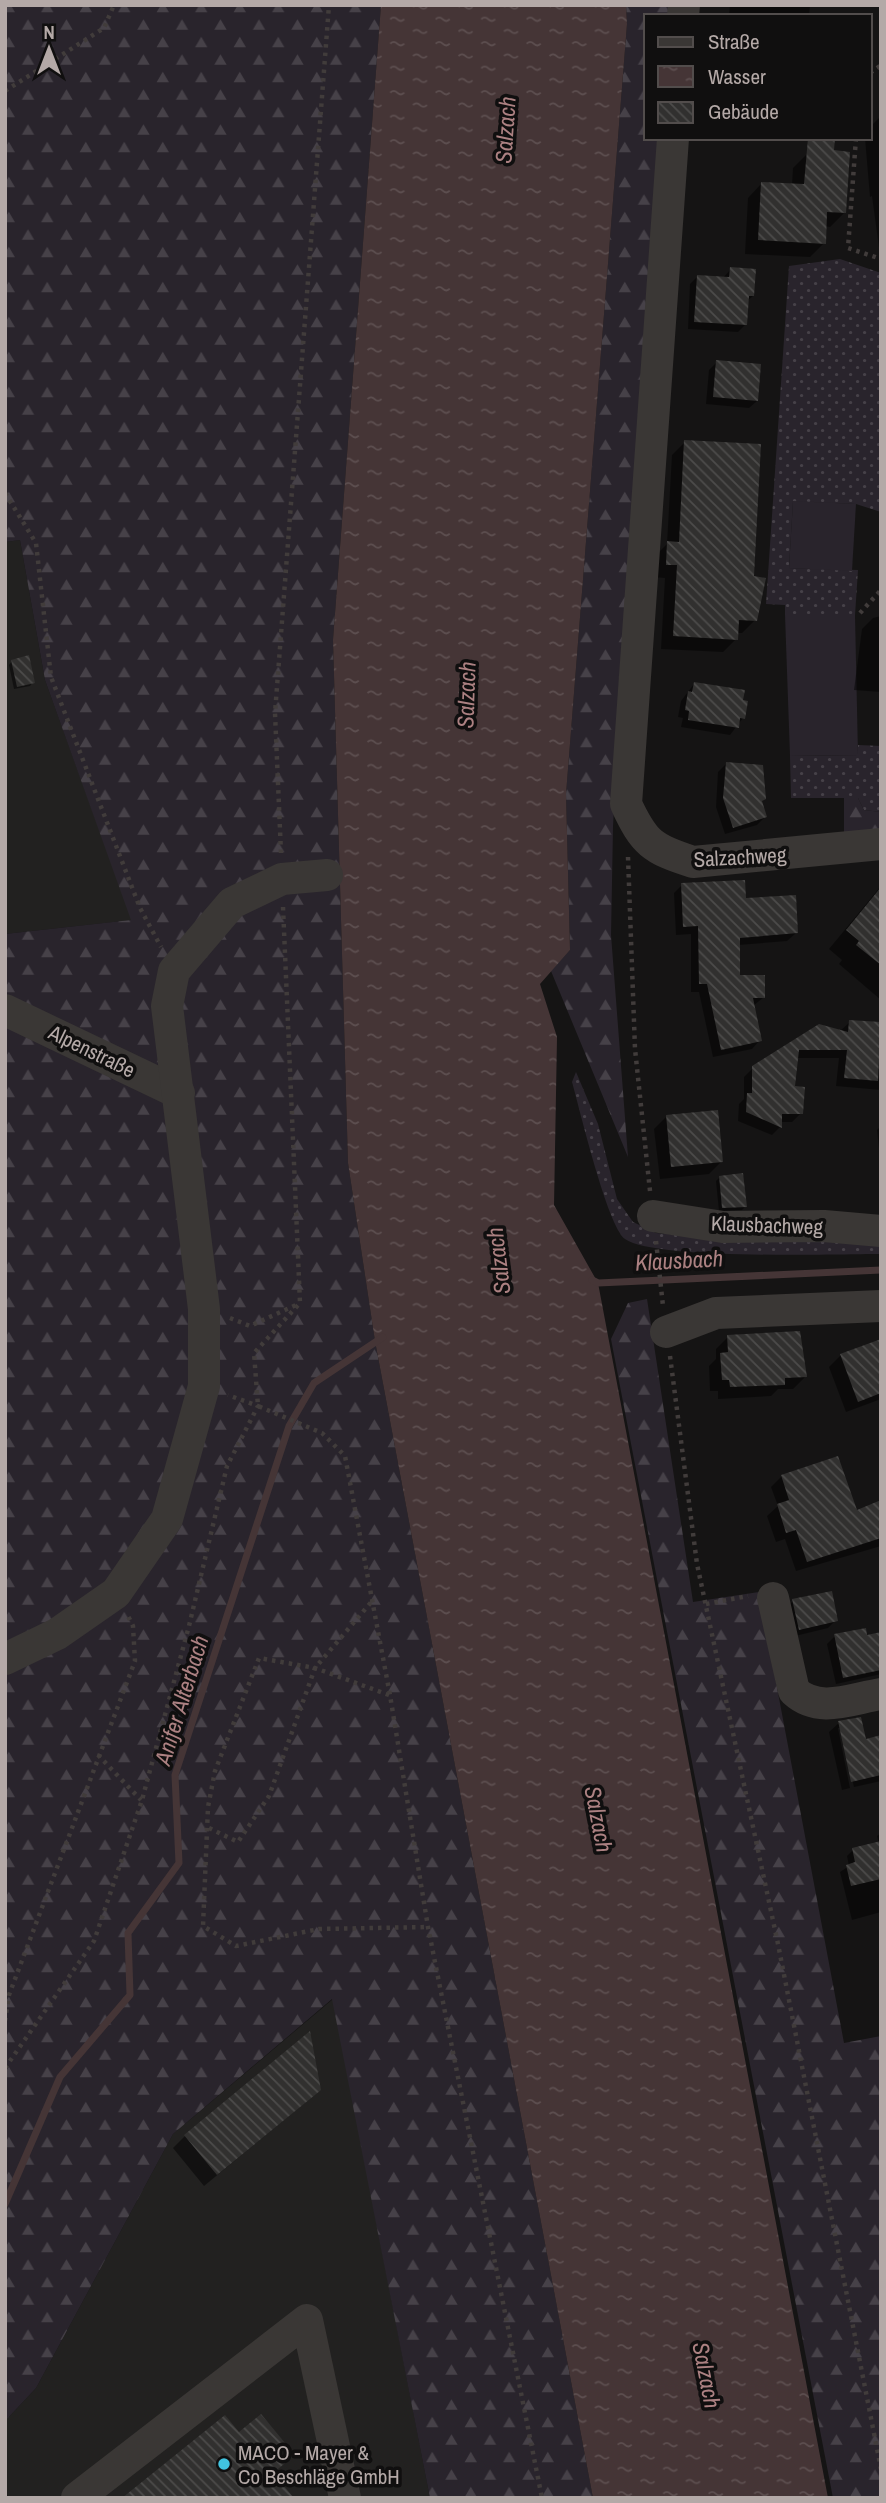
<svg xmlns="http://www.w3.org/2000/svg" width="886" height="2503" viewBox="0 0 886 2503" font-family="'Archivo Narrow',sans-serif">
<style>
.built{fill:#222120}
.grass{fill:url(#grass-dots)}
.forest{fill:url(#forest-firs)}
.pitch{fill:#29242c}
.water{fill:url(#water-ripples)}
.shadow{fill:#0007}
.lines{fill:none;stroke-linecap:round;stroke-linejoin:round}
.stream{stroke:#453536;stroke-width:7}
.building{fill:url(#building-back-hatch)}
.path{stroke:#413c3b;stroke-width:4.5;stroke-dasharray:3.5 5;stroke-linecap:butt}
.minor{stroke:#3a3735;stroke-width:32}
.poi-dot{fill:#41c4e0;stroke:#100f0f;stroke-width:2.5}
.labels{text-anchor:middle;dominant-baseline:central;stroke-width:7;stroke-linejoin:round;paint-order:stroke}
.street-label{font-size:21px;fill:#b4a9a7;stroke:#100f0f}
.poi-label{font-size:21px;fill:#b4a9a7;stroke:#100f0f;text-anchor:start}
.water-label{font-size:23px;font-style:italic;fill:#ac8182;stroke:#100f0f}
</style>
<defs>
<pattern id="grass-dots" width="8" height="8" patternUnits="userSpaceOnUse" patternTransform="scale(1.75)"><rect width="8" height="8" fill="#29242c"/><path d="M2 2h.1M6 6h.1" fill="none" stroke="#464148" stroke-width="1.8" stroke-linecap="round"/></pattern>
<pattern id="forest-firs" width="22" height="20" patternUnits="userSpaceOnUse" patternTransform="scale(1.75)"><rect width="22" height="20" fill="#29242c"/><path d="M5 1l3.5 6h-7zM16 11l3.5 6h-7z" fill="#464148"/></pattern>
<pattern id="water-ripples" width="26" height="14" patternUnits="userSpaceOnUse" patternTransform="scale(1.75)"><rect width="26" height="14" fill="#453536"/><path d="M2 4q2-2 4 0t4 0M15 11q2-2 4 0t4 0" fill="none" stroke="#5d4f50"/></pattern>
<pattern id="building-back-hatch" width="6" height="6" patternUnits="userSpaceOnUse" patternTransform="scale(1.75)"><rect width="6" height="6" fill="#31302f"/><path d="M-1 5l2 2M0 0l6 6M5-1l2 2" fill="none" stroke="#4c4b4a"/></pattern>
</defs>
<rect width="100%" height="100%" fill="#151414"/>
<g class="built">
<path d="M20,540L45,680L132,920L5,934V542Z"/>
<path d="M333,1999L430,2498H5V2421L36,2388L173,2134Z"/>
</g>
<g class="grass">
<path d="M840,259L881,273V512L856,504L793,502L789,568L858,570L855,615H785V605L766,604L789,266Z"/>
<path d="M858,745L881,746V812L864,810L858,798H791L790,756L858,755Z"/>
<path d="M576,1072L598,1124L617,1199L633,1222L656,1233L722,1239L881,1238V1254C836,1254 654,1260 625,1239C607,1225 580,1110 572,1082Z"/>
</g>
<g class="forest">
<path d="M5,5H381L333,640L348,1163L375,1341L593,2498H430L332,1999L173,2134L36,2388L5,2421V934L131,920L45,680L20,540L5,542Z"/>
<path d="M626,5H673L671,16H646V138H661L624,624L613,826L611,935L628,1157L551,971L570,950L566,794L627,24Z"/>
<path d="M844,797L858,798L864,810L881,812V832L844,835Z"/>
<path d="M647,1299L693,1602L759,1592L844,2043L881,2036V2498H833L611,1339L628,1303Z"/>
</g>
<g class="pitch">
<path d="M793,501L856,504L852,571L789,568Z"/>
<path d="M785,615H855L858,755L790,756Z"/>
</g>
<path class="water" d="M381,5H626L627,24L566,794L570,950L540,984L557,1037L554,1205L598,1283L828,2498H593L375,1341L348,1163L333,640Z"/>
<g class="shadow">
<path d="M730,5H810L809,16H729Z"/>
<path d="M881,116V262L872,196L870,197L865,138H870V127Z"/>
<path d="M807,154L844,213L830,227L824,226V243L810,257L745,254L748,198L762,183L792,185L793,168Z"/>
<path d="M731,269L753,296L747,301L746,324L738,332L688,329L690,284L697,277L723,278Z"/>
<path d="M717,362L757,401L749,408L706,404L709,370Z"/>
<path d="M685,442L752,578L755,620L742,633H736V639L723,652L661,649L665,578L654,577L655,556L667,544L672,455Z"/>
<path d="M881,616V692L854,690L862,629L873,618Z"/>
<path d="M12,661L33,682L30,686L14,689L9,665Z"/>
<path d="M694,684L743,718L730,735L681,727L683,718L678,717L681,701Z"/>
<path d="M726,764L760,802L765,817L757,825L725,834L716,807L718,772Z"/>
<path d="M682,885L796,933L787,941L738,945V977L764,997L753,1006L760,1040L752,1049L713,1057L699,992H691V934L676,935L674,893Z"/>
<path d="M881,886V1000L839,964L842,960L829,949Z"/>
<path d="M850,1022L881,1042V1090L836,1086L839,1058H796L794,1087L801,1113L792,1122H780V1127L772,1135L738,1121L739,1104L744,1099V1077L753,1068L840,1031Z"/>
<path d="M666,1117L721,1162L709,1174L660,1179L654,1129Z"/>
<path d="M881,1126V1165L877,1130Z"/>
<path d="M719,1178L746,1206L742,1210L719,1211L716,1181Z"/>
<path d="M728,1337L805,1377L793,1389H778L771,1396L718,1399V1391H710L709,1366L716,1359V1349Z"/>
<path d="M881,1341V1399L846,1412L829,1367L841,1355Z"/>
<path d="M782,1476L856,1513L881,1502V1546L796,1571L785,1539L776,1542L767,1516L778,1506L771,1487Z"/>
<path d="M793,1601L836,1620L828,1628L791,1637L785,1609Z"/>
<path d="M881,1634V1674L836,1684L827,1644L835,1636L866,1637Z"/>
<path d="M839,1723L865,1741L881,1737V1781L854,1787L841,1728H838L850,1788L842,1790L829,1732Z"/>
<path d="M881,1833V1912L852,1920L840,1872L849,1866L847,1856L853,1850L879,1844L877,1836Z"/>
<path d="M306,2102L204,2186L173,2148L185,2136Z"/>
</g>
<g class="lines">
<g class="stream">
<path d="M592,1280L598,1283L881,1270"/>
<path d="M5,2204L60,2077L130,1995L128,1933L179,1863L175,1775L289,1426L314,1383L383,1337"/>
</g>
</g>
<g class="building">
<path d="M808,138H835L834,150L850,152L846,213L827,212L826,244L758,240L761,182L804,184Z"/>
<path d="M730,267L756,269L754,296H749L747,325L694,322L697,275L729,277Z"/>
<path d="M716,360L761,364L758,401L713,397Z"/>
<path d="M684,440L761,444L754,576L766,578L757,621L739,620L738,640L673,636L677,565H666L667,541L679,542Z"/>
<path d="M29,655L35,683L17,687L11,660Z"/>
<path d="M694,682L745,690L743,700L748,701L745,719L740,718L739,728L688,720L689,711L685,710L688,691L692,692Z"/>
<path d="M726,762L763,765L766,799L762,801L767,817L733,828L723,798Z"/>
<path d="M745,880L746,898L796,895L798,933L740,938V975H765V998H753L762,1041L721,1050L707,984H699L698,926L683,927L681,883Z"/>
<path d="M881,887V965L856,945L859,941L846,930Z"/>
<path d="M849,1020L881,1022L878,1081L844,1078L847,1050H799L795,1086L805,1087L803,1114H782V1128L746,1112L747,1093H752V1066L819,1024L848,1032Z"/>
<path d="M718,1110L723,1162L671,1167L666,1115Z"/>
<path d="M743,1173L747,1207L722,1208L719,1176Z"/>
<path d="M800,1331L807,1377L785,1378V1385L730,1387L729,1380H722L720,1353L728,1352L727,1335Z"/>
<path d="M881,1339V1393L858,1402L840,1354Z"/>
<path d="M838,1456L857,1510L881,1500V1538L807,1562L796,1530L786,1533L777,1504L789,1500L781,1475Z"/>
<path d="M832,1591L838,1621L799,1630L792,1599Z"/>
<path d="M866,1628L867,1635L881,1632V1670L843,1678L834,1634Z"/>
<path d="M861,1717L866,1739L881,1735V1775L851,1782L838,1721Z"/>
<path d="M881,1841V1879L851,1886L846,1865L855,1862L852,1848Z"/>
<path d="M310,2031L321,2090L217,2175L184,2135Z"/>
<path d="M261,2414L295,2455L273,2473L294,2498H122L225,2415L239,2432Z"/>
</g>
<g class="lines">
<g class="path">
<path d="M870,73L880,66"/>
<path d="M5,91L104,28L114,5"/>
<path d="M856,138L848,248L881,259"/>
<path d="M5,493L36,543L51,677L140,908L161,947"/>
<path d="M860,613L881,590"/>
<path d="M281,853L275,713L329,5"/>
<path d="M628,857L635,1049L650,1191"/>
<path d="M283,907L300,1303L254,1353L258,1406L322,1433L345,1456L390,1695L428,1927L542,2498"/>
<path d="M656,1241L663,1306"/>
<path d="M230,1318L250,1326L296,1305"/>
<path d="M670,1356L697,1564L778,1944L881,2469"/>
<path d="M706,1604L748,1596"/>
<path d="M389,1695L315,1668L259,1658L215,1771L208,1807L203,1926L236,1946L319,1929L428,1927"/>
<path d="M98,1755L141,1800"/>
<path d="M209,1828L238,1842L269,1796L315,1668L373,1600"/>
<path d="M5,2021L9,1995L135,1661L133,1626L128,1616"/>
<path d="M5,2068L94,1941L142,1800L189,1626L227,1466L258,1406L228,1395"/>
</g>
<g class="minor">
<path d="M683,16L684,5"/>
<path d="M673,138L626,804C644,843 652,849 693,862L881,844"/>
<path d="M5,1010L179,1093"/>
<path d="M653,1216L723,1227L824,1226L881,1231"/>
<path d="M666,1332L716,1313L881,1306"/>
<path d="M773,1598L794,1691C819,1714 850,1699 881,1694"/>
<path d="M5,1659L57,1634L116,1593L167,1519L204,1386V1309L167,1006L174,971L232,903L282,879L327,875"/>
<path d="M77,2498L307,2320L345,2498"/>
</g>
</g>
<circle class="poi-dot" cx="224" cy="2464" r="7"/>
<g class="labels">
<g class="street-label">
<text transform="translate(740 857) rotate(-3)">Salzachweg</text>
<text transform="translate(92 1051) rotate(26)">Alpenstraße</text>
<text transform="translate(767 1225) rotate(2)">Klausbachweg</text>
</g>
<g class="poi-label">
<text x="238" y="2452">MACO - Mayer &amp;<tspan x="238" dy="24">Co Beschläge GmbH</tspan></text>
</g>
<g class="water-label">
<text transform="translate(505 130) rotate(-86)">Salzach</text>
<text transform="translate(466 695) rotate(-88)">Salzach</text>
<text transform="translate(679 1260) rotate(-3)">Klausbach</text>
<text transform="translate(498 1261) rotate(-97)">Salzach</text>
<text transform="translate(181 1700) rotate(-73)">Anifer Alterbach</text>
<text transform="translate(599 1819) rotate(79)">Salzach</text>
<text transform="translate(707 2375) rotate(79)">Salzach</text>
</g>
</g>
<rect width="886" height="2503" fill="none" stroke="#b4a9a7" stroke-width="14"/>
<rect x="644" y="14" width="228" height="126" fill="#100f0f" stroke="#524d4c" stroke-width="2"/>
<rect x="658" y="37" width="35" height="10" fill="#3a3735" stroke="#524d4c" stroke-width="2"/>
<text x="708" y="49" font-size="21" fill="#b4a9a7">Straße</text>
<rect x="658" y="66" width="35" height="21" fill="url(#water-ripples)" stroke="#524d4c" stroke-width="2"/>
<text x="708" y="84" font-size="21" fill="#b4a9a7">Wasser</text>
<rect x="658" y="102" width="35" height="21" fill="url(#building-back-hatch)" stroke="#524d4c" stroke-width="2"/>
<text x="708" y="119" font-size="21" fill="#b4a9a7">Gebäude</text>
<g transform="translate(49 49)" stroke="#100f0f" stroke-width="5" paint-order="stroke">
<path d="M0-5L12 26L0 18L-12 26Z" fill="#b4a9a7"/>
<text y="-10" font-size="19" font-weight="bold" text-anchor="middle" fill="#b4a9a7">N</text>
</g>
</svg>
